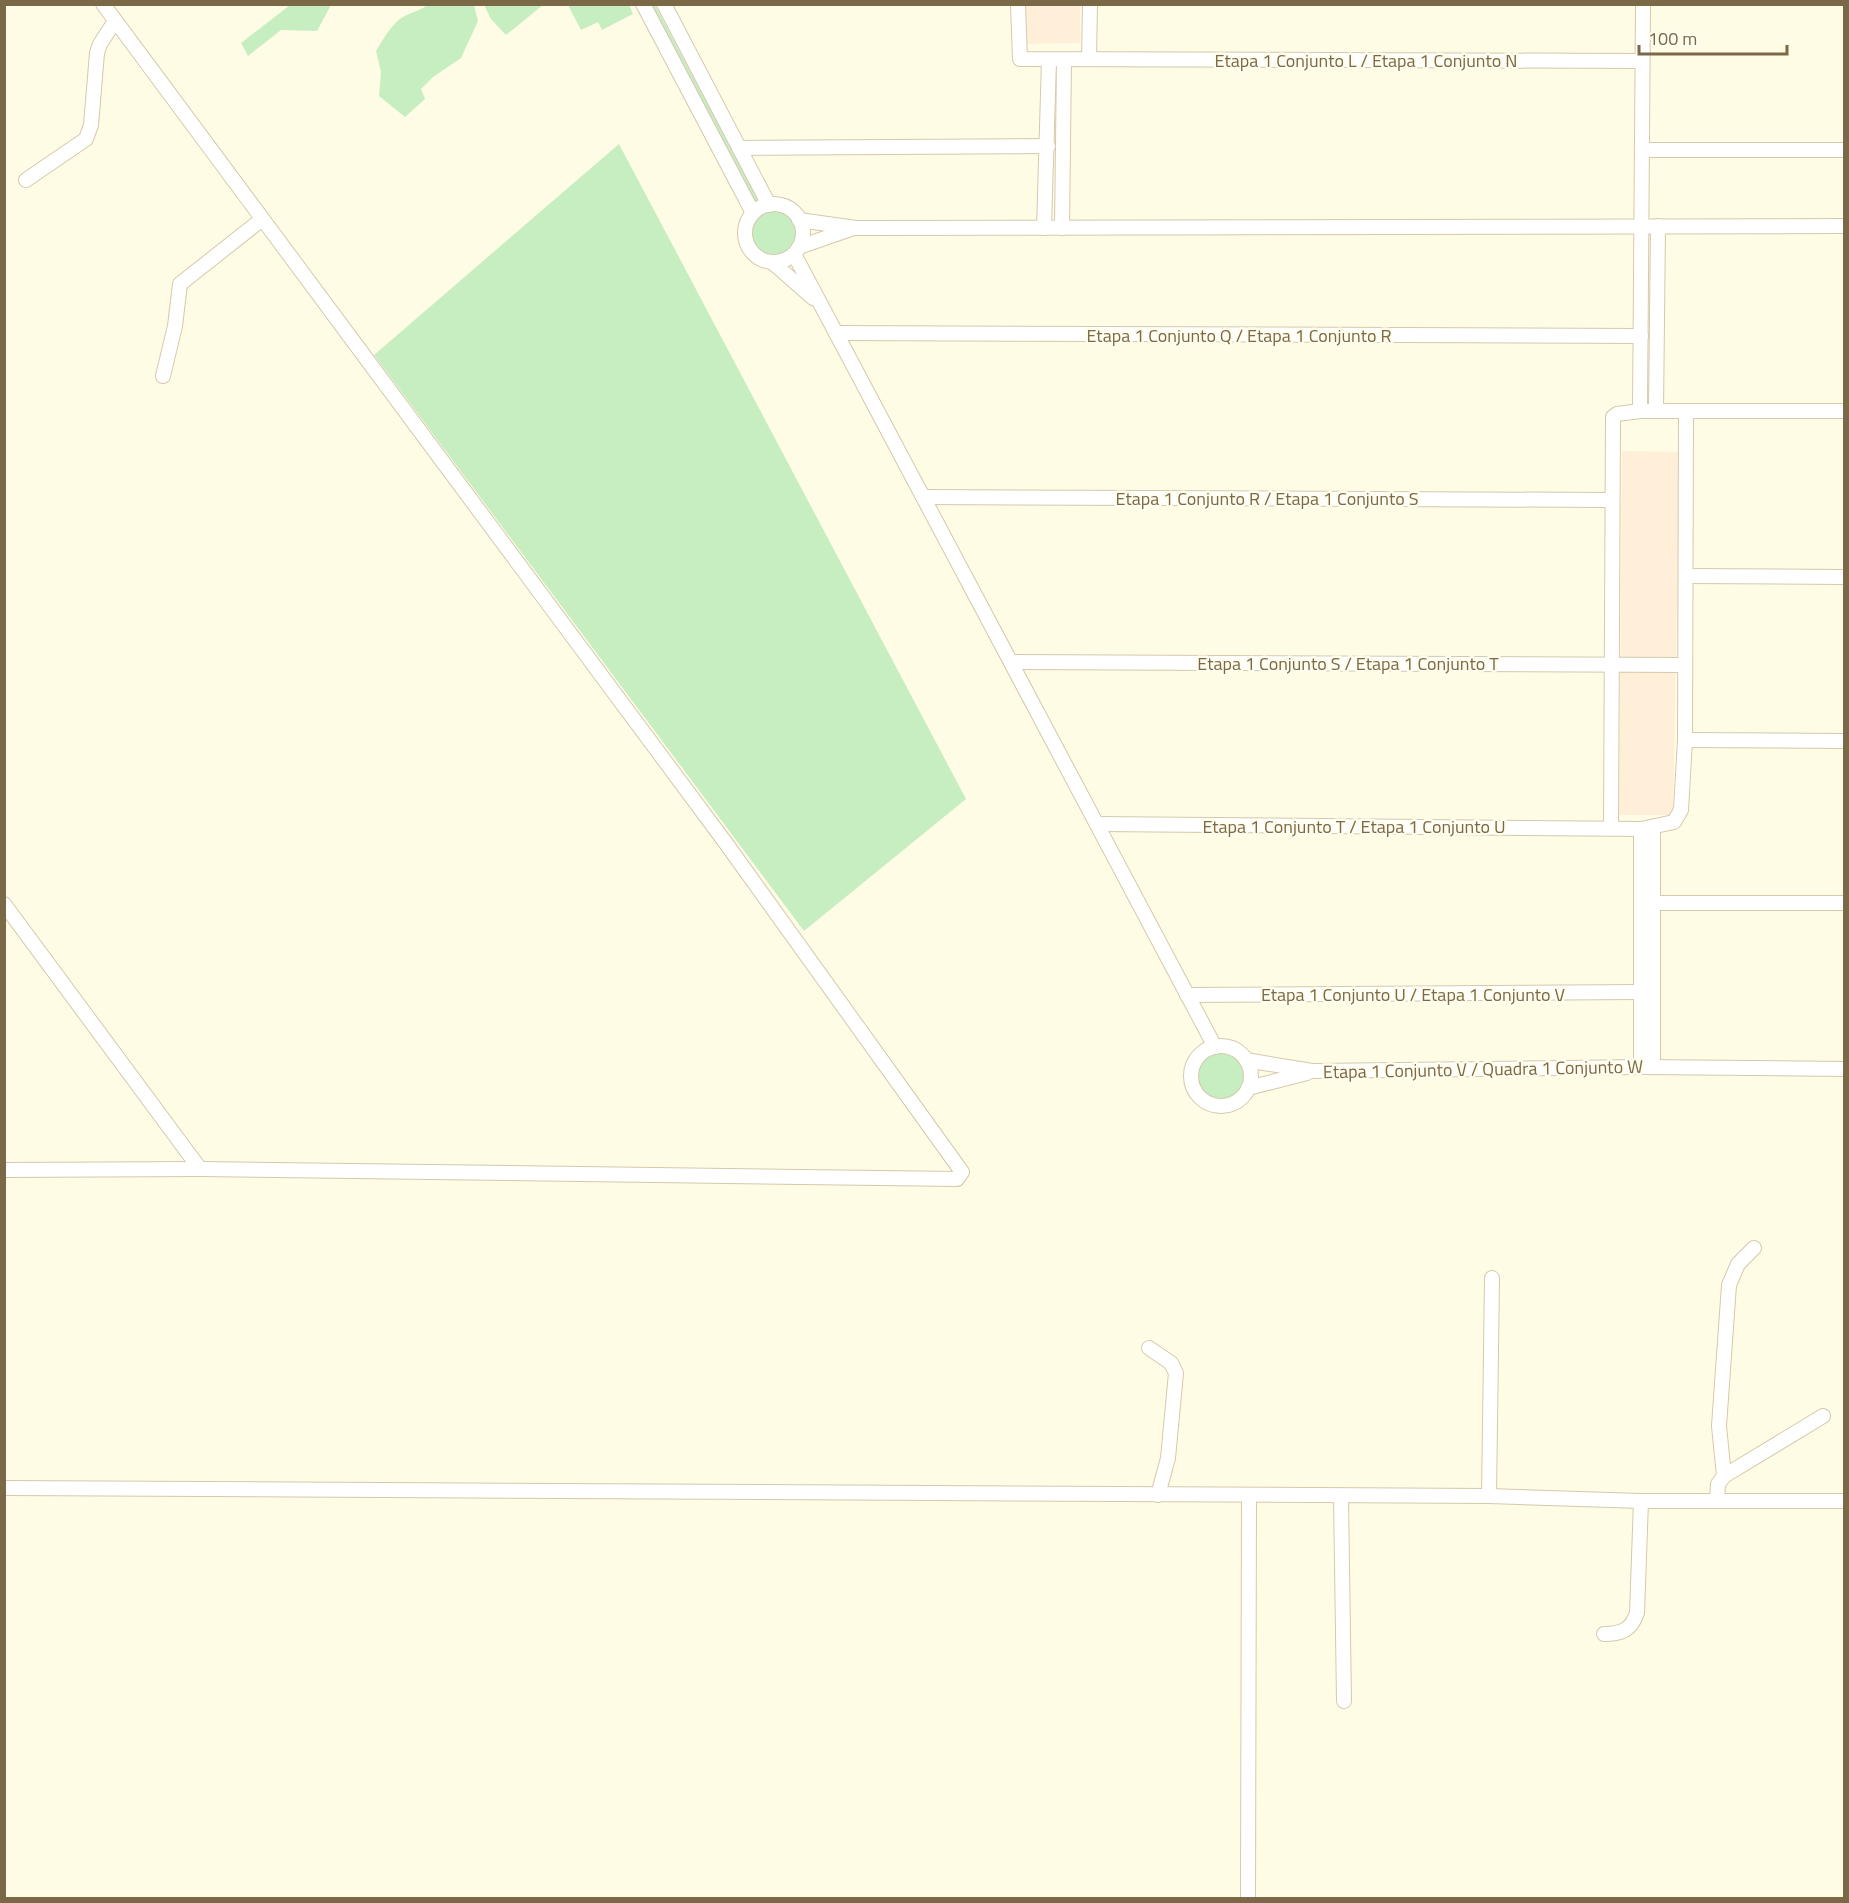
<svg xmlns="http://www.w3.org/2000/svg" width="1849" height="1903" viewBox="0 0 1849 1903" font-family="'Titillium Web',sans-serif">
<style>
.commercial{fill:#ffefd8}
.green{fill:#c7eec1}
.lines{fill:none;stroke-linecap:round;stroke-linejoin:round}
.minor-casing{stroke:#d4c9ac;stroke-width:16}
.minor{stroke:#fff;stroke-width:14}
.labels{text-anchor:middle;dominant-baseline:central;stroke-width:5;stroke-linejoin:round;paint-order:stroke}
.street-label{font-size:18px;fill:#7b6847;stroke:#fffded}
</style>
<rect width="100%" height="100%" fill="#fffce5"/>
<g class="commercial">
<path d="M1026,5H1080V43L1026,44Z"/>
<path d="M1622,451L1680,452L1673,815H1619Z"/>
</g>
<g class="green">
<path d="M429,4L474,5L478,21L461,58L433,77L421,89L425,99L405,117L379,96L381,72L376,51C383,40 391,24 403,17C412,12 420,11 429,4Z"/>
<path d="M290,5H331L317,31L281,30L248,56L241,43Z"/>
<path d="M484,5H543L506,35L491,19Z"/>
<path d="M568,5H629L633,14L602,30L598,22L581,30Z"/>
<path d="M655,5L759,201L754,204L650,6Z"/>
<path d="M619,144L966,799L804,931L374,355Z"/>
<circle cx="774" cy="234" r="23"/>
<circle cx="1221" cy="1076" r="24"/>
</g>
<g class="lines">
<defs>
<g id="minor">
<path d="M643,4L753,213"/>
<path d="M664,4L769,205"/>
<path d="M1018,4L1020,59L1642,61"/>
<path d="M1089,59L1090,4"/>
<path d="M739,148L1048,146"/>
<path d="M1642,150H1844"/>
<path d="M26,180L86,139L91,125L97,53L100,44L115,21"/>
<circle cx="774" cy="233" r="29"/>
<path d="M799,220L856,228L1844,226"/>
<path d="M1044,228L1049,60"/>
<path d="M1062,228L1064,60"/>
<path d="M799,247L851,229"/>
<path d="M794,254L1215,1047"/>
<path d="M772,262L813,298"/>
<path d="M836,333L1641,336"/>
<path d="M163,376L175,326L180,284L261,220"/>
<path d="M1640,411L1643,4"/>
<path d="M1656,411L1658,226"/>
<path d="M923,497L1611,500"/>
<path d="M1686,576L1844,577"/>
<path d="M1012,662L1685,665"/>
<path d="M1685,740L1844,741"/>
<path d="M1097,824L1641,829L1674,822L1681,810L1685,740L1686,411"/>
<path d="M1611,828L1613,417L1617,414L1640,411H1844"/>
<path d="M1641,829V1067"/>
<path d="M1646,903H1844"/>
<path d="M4,904L200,1169"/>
<path d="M1187,995L1640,992"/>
<circle cx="1221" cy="1076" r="30"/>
<path d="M1246,1060L1312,1071L1641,1067L1844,1069"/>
<path d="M1653,1067V828"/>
<path d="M1248,1088L1307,1073"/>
<path d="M4,1170L200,1169L957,1179L962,1172L725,842L103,4"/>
<path d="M1149,1348L1171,1363L1176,1373L1168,1458L1158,1495"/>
<path d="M1724,1476L1719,1426L1729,1285L1738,1264L1754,1248"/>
<path d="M4,1488L1489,1496L1641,1501H1844"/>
<path d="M1341,1496L1344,1701"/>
<path d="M1489,1496L1492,1278"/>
<path d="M1717,1500L1718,1484L1724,1476L1823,1416"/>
<path d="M1604,1634C1622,1634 1631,1630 1637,1613L1641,1501"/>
<path d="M1248,1898L1249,1495"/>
</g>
</defs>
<use href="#minor" class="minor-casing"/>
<use href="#minor" class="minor"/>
</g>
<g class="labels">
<g class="street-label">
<text x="1366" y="60">Etapa 1 Conjunto L / Etapa 1 Conjunto N</text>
<text x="1239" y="335">Etapa 1 Conjunto Q / Etapa 1 Conjunto R</text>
<text x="1267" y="498">Etapa 1 Conjunto R / Etapa 1 Conjunto S</text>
<text x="1348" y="663">Etapa 1 Conjunto S / Etapa 1 Conjunto T</text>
<text x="1354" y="826">Etapa 1 Conjunto T / Etapa 1 Conjunto U</text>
<text x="1413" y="994">Etapa 1 Conjunto U / Etapa 1 Conjunto V</text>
<text transform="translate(1483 1069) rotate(-1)">Etapa 1 Conjunto V / Quadra 1 Conjunto W</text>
</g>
</g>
<rect width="1849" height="1903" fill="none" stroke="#7b6847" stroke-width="12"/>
<path d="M1639 45v9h148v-9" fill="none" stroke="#7b6847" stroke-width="3"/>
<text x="1648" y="45" font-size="18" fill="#7b6847" stroke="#fffded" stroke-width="4.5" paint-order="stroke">100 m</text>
</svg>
